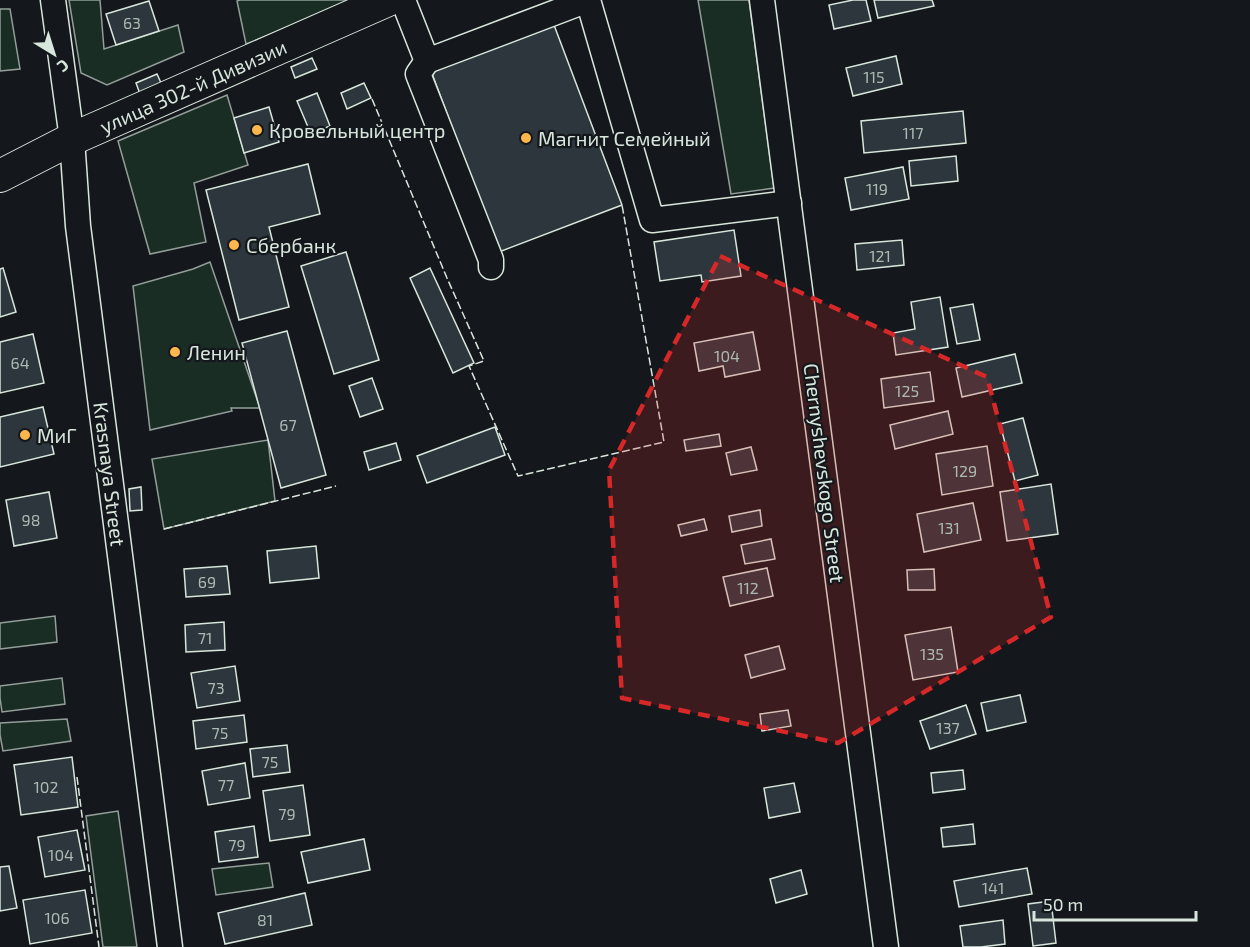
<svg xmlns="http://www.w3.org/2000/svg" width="1250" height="947" viewBox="0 0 1250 947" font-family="'Exo 2',sans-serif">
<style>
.green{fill:#1a2d24;stroke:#939e99;stroke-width:1.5}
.building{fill:#2c363c;stroke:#d8e6dc;stroke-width:1.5}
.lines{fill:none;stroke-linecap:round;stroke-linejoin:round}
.minor-casing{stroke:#d8e6dc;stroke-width:27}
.major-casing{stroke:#d8e6dc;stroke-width:34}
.minor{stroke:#14181c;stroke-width:24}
.major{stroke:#14181c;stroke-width:32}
.fence{stroke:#d8e6dc;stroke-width:1.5;stroke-dasharray:8 3;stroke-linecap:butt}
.marked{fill:#d62828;fill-opacity:0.2;stroke:#d62828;stroke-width:4.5;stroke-dasharray:12 8;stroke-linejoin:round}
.poi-dot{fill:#ffb74d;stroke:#14181c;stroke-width:2}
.labels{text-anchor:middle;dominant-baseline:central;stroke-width:4.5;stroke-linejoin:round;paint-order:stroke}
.number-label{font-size:16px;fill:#adbab4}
.street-label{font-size:20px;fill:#d8e6dc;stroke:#14181c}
.poi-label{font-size:20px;fill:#d8e6dc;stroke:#14181c;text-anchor:start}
</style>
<rect width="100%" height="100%" fill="#14181c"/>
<g class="green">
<path d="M69,0H100L104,49L178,25L184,52L107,85L81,73Z"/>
<path d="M240,0H356L246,44L237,1Z"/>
<path d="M698,0H749L774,188L731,194Z"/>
<path d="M0,9H10L20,69L0,71Z"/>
<path d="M227,95L248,165L194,183L206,242L150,254L118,141Z"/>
<path d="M210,262L260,408H231L232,411L150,430L133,286L193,269Z"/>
<path d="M268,440L275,501L164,529L152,459Z"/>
<path d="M55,616L57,642L0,649V623Z"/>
<path d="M62,678L65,704L2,712L0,698V686Z"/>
<path d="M67,719L71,741L3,751L0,735V723Z"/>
<path d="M118,811L137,947H103L86,816Z"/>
<path d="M269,863L273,887L216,895L212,869Z"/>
</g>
<g class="building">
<path d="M853,0H866L871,21L834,29L829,5Z"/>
<path d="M874,0H932L934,6L878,18Z"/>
<path d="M149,1L159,31L116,45L106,14Z"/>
<path d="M554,25L622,205L499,252L431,71Z"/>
<path d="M896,56L902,84L853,96L846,68Z"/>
<path d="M312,58L317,69L295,78L291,67Z"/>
<path d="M157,74L162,85L140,94L136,83Z"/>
<path d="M364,83L371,98L347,109L341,93Z"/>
<path d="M317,93L330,126L311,134L297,101Z"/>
<path d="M269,107L279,142L244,153L234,118Z"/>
<path d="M963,111L966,143L864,153L861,121Z"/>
<path d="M956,156L958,181L911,186L909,161Z"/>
<path d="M308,164L320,214L269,227L289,307L239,320L206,190Z"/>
<path d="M903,167L909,199L851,210L845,178Z"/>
<path d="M734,230L741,276L702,282L701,275L660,281L654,242Z"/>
<path d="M902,240L904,265L857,270L855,244Z"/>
<path d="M346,252L379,360L334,374L301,266Z"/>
<path d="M3,268L16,312L0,317V269Z"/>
<path d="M430,268L474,363L453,373L410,278Z"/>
<path d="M940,297L948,347L896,355L893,333L915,329L911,302Z"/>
<path d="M973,304L980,340L957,344L950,308Z"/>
<path d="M287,331L326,475L281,488L242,343Z"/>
<path d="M753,332L760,370L725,377L723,366L699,371L694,343Z"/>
<path d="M33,334L44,383L0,393V342Z"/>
<path d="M1015,354L1022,383L962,397L956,368Z"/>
<path d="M930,372L934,401L884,408L881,379Z"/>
<path d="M372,378L383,409L360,417L349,386Z"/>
<path d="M43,407L54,454L0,467V417Z"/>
<path d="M948,411L953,434L895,449L890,425Z"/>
<path d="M1023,418L1038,475L1015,481L1000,424Z"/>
<path d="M495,427L505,455L427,483L417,456Z"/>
<path d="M719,434L721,446L686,451L684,440Z"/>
<path d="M396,443L401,460L369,470L364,452Z"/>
<path d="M987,446L993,486L942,495L936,454Z"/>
<path d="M751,447L757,470L731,475L726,453Z"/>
<path d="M1051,484L1058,534L1007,541L1000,492Z"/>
<path d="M141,487L142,510L130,511L129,489Z"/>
<path d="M49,492L57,538L14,546L6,500Z"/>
<path d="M973,503L981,540L924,552L917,514Z"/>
<path d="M760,510L762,526L732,532L729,516Z"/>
<path d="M704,519L707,530L681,536L678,525Z"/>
<path d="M771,539L775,559L745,564L741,545Z"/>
<path d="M316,546L319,578L270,583L267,551Z"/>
<path d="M227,566L230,594L186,597L184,569Z"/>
<path d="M767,568L773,596L730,606L723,577Z"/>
<path d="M934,569L935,590H908L907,570Z"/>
<path d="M224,622L225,650L186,652L185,625Z"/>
<path d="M951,627L958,672L913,680L905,635Z"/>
<path d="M779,646L785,669L751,678L745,655Z"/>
<path d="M235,666L240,701L197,708L191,673Z"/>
<path d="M1020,695L1026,722L987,731L981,703Z"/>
<path d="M966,705L976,734L930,749L920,721Z"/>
<path d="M788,710L791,726L762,731L760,714Z"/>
<path d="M244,715L247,742L196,749L193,721Z"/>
<path d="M287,745L290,772L253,777L250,749Z"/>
<path d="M72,757L78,807L21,815L14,765Z"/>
<path d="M245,763L250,798L208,805L202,771Z"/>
<path d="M963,770L965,789L933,793L931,773Z"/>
<path d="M794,783L800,812L769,818L764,788Z"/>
<path d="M303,785L310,835L270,841L263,791Z"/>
<path d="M973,824L975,844L943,847L941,828Z"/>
<path d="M254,826L258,857L219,862L215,832Z"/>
<path d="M77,830L85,870L45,877L38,837Z"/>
<path d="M364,839L370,870L308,883L301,852Z"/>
<path d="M9,866L17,908L0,911V867Z"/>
<path d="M1027,868L1032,894L959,907L954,881Z"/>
<path d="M801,870L807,894L776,903L770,879Z"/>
<path d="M85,890L92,933L30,944L23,900Z"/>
<path d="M305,893L312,925L225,944L218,913Z"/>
<path d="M1051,901L1056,943L1033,946L1028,904Z"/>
<path d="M1003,920L1005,944L981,947H963L960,926Z"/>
</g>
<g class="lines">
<defs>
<g id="minor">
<path d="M53,0L72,139L78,226L170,947"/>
<path d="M403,0L427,61L588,0"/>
<path d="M588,0L652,220L789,203"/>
<path d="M762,0L886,947"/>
<path d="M427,61L418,74L491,260V267"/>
</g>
<path id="major" d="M0,176L72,139L388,0"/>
</defs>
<use href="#minor" class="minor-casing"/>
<use href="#major" class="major-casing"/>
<use href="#minor" class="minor"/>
<use href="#major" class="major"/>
<g class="fence">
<path d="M372,99L447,278L484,361L469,366L518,476L664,442L622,205"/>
<path d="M164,529L336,486"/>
<path d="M77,777L99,947"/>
</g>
</g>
<path class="marked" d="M720,256L987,377L1051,617L838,743L622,698L609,470Z"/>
<g class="poi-dot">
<circle cx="257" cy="130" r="6"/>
<circle cx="526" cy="138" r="6"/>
<circle cx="234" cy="245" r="6"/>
<circle cx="175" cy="352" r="6"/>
<circle cx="25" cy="435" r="6"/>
</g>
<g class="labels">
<g class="number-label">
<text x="132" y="22">63</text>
<text x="874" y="76">115</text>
<text x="913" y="132">117</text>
<text x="877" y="188">119</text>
<text x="880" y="255">121</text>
<text x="727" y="355">104</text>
<text x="20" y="362">64</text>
<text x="907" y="390">125</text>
<text x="288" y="424">67</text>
<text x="965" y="470">129</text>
<text x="31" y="519">98</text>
<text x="949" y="527">131</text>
<text x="207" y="581">69</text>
<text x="748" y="587">112</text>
<text x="205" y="637">71</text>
<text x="932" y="653">135</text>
<text x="216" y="687">73</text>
<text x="948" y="727">137</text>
<text x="220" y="732">75</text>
<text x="270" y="761">75</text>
<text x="226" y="784">77</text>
<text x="46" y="786">102</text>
<text x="287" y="813">79</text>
<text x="237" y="844">79</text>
<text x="61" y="854">104</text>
<text x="993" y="887">141</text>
<text x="57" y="917">106</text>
<text x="265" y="919">81</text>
</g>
<g class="street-label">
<text transform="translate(193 86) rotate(-24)">улица 302-й Дивизии</text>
<text transform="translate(825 473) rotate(83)">Chernyshevskogo Street</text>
<text transform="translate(110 474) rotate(83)">Krasnaya Street</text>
</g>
<g class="poi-label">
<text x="269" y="130">Кровельный центр</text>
<text x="538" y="138">Магнит Семейный</text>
<text x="246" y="245">Сбербанк</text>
<text x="187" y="352">Ленин</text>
<text x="37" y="435">МиГ</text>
</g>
</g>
<g transform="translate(54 54) rotate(142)" stroke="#14181c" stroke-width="4.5" paint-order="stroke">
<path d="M0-4.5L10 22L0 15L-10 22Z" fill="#d8e6dc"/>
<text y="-9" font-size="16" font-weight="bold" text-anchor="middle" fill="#d8e6dc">С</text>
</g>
<path d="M1034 911v9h162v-9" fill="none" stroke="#d8e6dc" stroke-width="3"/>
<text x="1043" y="911" font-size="18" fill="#d8e6dc" stroke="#14181c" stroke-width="4.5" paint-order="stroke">50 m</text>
</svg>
